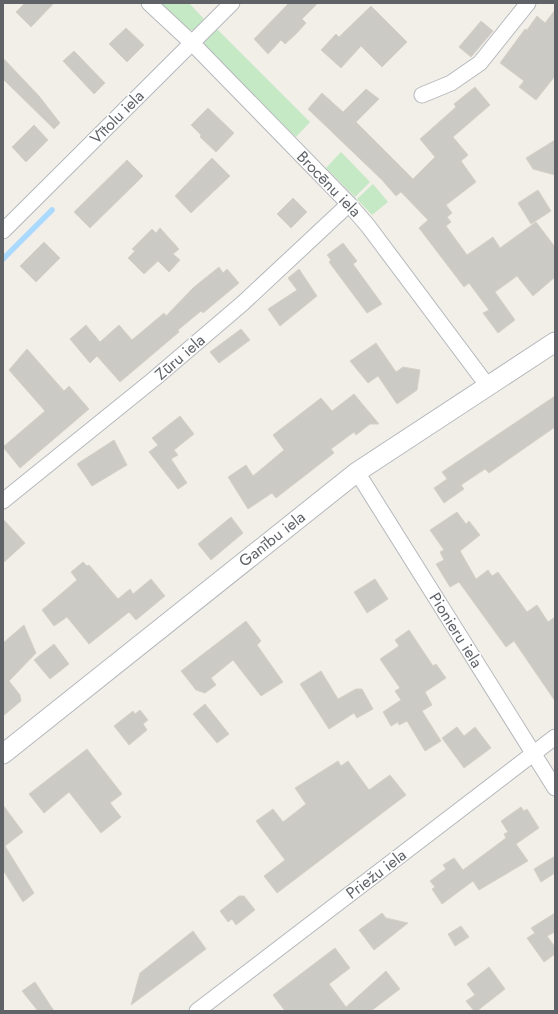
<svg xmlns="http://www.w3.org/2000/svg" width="558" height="1014" viewBox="0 0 558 1014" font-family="Jost,sans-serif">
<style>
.green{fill:#c5e8c5}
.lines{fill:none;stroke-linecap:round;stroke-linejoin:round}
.stream{stroke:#aadaff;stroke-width:5.5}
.building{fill:#cccac5;stroke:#d6d1c6}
.minor-casing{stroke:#b5b8bc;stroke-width:17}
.tertiary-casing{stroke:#b5b8bc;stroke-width:21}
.minor{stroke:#fff;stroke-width:15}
.tertiary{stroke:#fff;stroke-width:19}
.labels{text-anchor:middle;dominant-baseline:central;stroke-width:3;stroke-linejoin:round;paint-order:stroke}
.street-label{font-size:16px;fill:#5f6368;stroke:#fff}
</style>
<rect width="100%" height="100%" fill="#f1efe8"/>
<g class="green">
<path d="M158,3H189L204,19L194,30L187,31Z"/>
<path d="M216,28L310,122L296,137L206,50L204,43Z"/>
<path d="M341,152L370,182L355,197L326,168Z"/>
<path d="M373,184L388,202L372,215L357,199Z"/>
</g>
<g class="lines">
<path class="stream" d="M3,259L52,210"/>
</g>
<g class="building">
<path d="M25,3H54L31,27L16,12Z"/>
<path d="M289,3H318L302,19L306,23L296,34L285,44L281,40L268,54L254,39Z"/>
<path d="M371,6L407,42L382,67L361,46L341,68L321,50L336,34L339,37Z"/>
<path d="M555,10V76L536,100L519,87L524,81L500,63L525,29L527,30L537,16L545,23Z"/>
<path d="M481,21L493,31L471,57L459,47Z"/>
<path d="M126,28L144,45L127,62L109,44Z"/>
<path d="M74,51L105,83L94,94L63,61Z"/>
<path d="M3,58L39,96L60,123L54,129L3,79Z"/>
<path d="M475,87L490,105L453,137L468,155L461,161L476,182L446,205L452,213L447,217L451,222L446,226L467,255L493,237L500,248L536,222L555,247V277L533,296L517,276L495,292L515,320L498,333L483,313L489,310L469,283L464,287L419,228L428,220L401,192L396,196L382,180L308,109L322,93L343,112L366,89L379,99L356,122L413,179L435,157L420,139L456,107L454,104Z"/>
<path d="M208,108L234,133L216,152L200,137L201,135L191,125Z"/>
<path d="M34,125L48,140L26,162L12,147Z"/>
<path d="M555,140V175L533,169L526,158Z"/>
<path d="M212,158L230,176L191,213L175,196Z"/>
<path d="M127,160L143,176L90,228L74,212Z"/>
<path d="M538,190L551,211L531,224L518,203Z"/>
<path d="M293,198L307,212L291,228L277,214Z"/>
<path d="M160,228L179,249L173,254L180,260L169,272L158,261L144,274L128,258L135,251L132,249L152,229L156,233Z"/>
<path d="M44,242L60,258L36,282L20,266Z"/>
<path d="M343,243L357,261L353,264L382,304L367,313L329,262L331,260L327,255Z"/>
<path d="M219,267L223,273L227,269L239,283L203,313L201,311L178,330L179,332L120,382L97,356L90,363L70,339L86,325L100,342L119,325L132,340L164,313L166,316L194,287Z"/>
<path d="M299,269L317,296L280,326L268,309L297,290L288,278Z"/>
<path d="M241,329L250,340L219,363L210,352Z"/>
<path d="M376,343L396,372L403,367L420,370L417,390L397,404L378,376L368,383L350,361Z"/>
<path d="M27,349L64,391L69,386L89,409L20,468L3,447L45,411L9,370Z"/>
<path d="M354,394L379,424H370L356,435L354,432L331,449L334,453L276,498L272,493L248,509L228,477L246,465L253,476L284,450L273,435L321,398L332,411Z"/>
<path d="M555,396V427L489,473L485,469L461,485L464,489L444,503L434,488L447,479L442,472Z"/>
<path d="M180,416L194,434L174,450L178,455L171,459L187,483L178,489L149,452L158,445L152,438Z"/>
<path d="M114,440L127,465L92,486L77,464Z"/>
<path d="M457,512L466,524L469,521L480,535L460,551L476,579L488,570L492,576L498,572L527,612L537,605L548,622L555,617V701L514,641L506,647L459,582L450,587L436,564L444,560L440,552L444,550L430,530Z"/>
<path d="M231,517L243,533L211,560L198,544Z"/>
<path d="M3,519L25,543L3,563Z"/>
<path d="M83,562L87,566L89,565L118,599L130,589L133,594L151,579L165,596L136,620L129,612L89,644L67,617L54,626L42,610L77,580L71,572Z"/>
<path d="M375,579L388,599L367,613L354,592Z"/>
<path d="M246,621L261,641L257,645L283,682L261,696L233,660L211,678L216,685L205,693L196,690L181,671Z"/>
<path d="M24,625L36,653L9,681L20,695L21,701L3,716V643Z"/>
<path d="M409,630L433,666L436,664L446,678L425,692L432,705L422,711L441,741L425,751L407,721L399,725L398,722L391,726L383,712L401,700L395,691L400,688L380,659L399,646L395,640Z"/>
<path d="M54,644L69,664L50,679L34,660Z"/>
<path d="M321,671L338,699L356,689H362L373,709L357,718L354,713L329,729L300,684Z"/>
<path d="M205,704L229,734L217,743L193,714Z"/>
<path d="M140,710L148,720L143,724L147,730L129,745L114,726L133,711L135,714Z"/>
<path d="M457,727L464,736L475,727L491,748L464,768L442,738Z"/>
<path d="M87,749L122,794L110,803L121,817L101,833L69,792L44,813L29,794Z"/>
<path d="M338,761L341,766L348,761L369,790L390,775L406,795L277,893L264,876L285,860L256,821L273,809L283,822L306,804L295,788Z"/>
<path d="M3,805L23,832L5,846L34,893L23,902L3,870Z"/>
<path d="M521,807L524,811L527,809L539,828L516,844L528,861L479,890L473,881L442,904L432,889L435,887L430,881L446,869L443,865L454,858L463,870L506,838L504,834L508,832L501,821Z"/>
<path d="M555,856V873L541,882L534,869Z"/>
<path d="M239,896H244L255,910L236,925L232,919L228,922L220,911Z"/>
<path d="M382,913L386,918L408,923L374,950L359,930Z"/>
<path d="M555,913V932L547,936L555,947V954L544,962L527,938L535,933L531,928Z"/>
<path d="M461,926L469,937L455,946L448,934Z"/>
<path d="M193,931L206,949L131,1005L140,973Z"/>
<path d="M335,948L350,968L329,984L346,1007L386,971L400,989L371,1011H285L273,995Z"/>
<path d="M489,967L505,989L477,1011H474L466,1001L475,995L467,984Z"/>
<path d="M35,982L54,1011H38L22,991Z"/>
</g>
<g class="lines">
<defs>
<g id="minor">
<path d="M149,3L192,43L349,204L368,226L487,385"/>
<path d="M422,95L451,83L480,63L528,3"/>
<path d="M3,231L232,3"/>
<path d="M357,472L555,788"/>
<path d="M3,501L154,379L243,303L349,204"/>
<path d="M197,1011L555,737"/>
</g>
<path id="tertiary" d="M3,754L357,472L555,342"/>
</defs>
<use href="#minor" class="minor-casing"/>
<use href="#tertiary" class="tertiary-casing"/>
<use href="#minor" class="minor"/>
<use href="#tertiary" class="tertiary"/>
</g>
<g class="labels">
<g class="street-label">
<text transform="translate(117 117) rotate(-45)">Vītolu iela</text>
<text transform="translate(329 184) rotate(46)">Brocēnu iela</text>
<text transform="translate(180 357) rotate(-41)">Zūru iela</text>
<text transform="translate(272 539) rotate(-38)">Ganību iela</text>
<text transform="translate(456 630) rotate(58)">Pionieru iela</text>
<text transform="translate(376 874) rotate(-37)">Priežu iela</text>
</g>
</g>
<rect width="558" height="1014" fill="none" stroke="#5f6368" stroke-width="8"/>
</svg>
